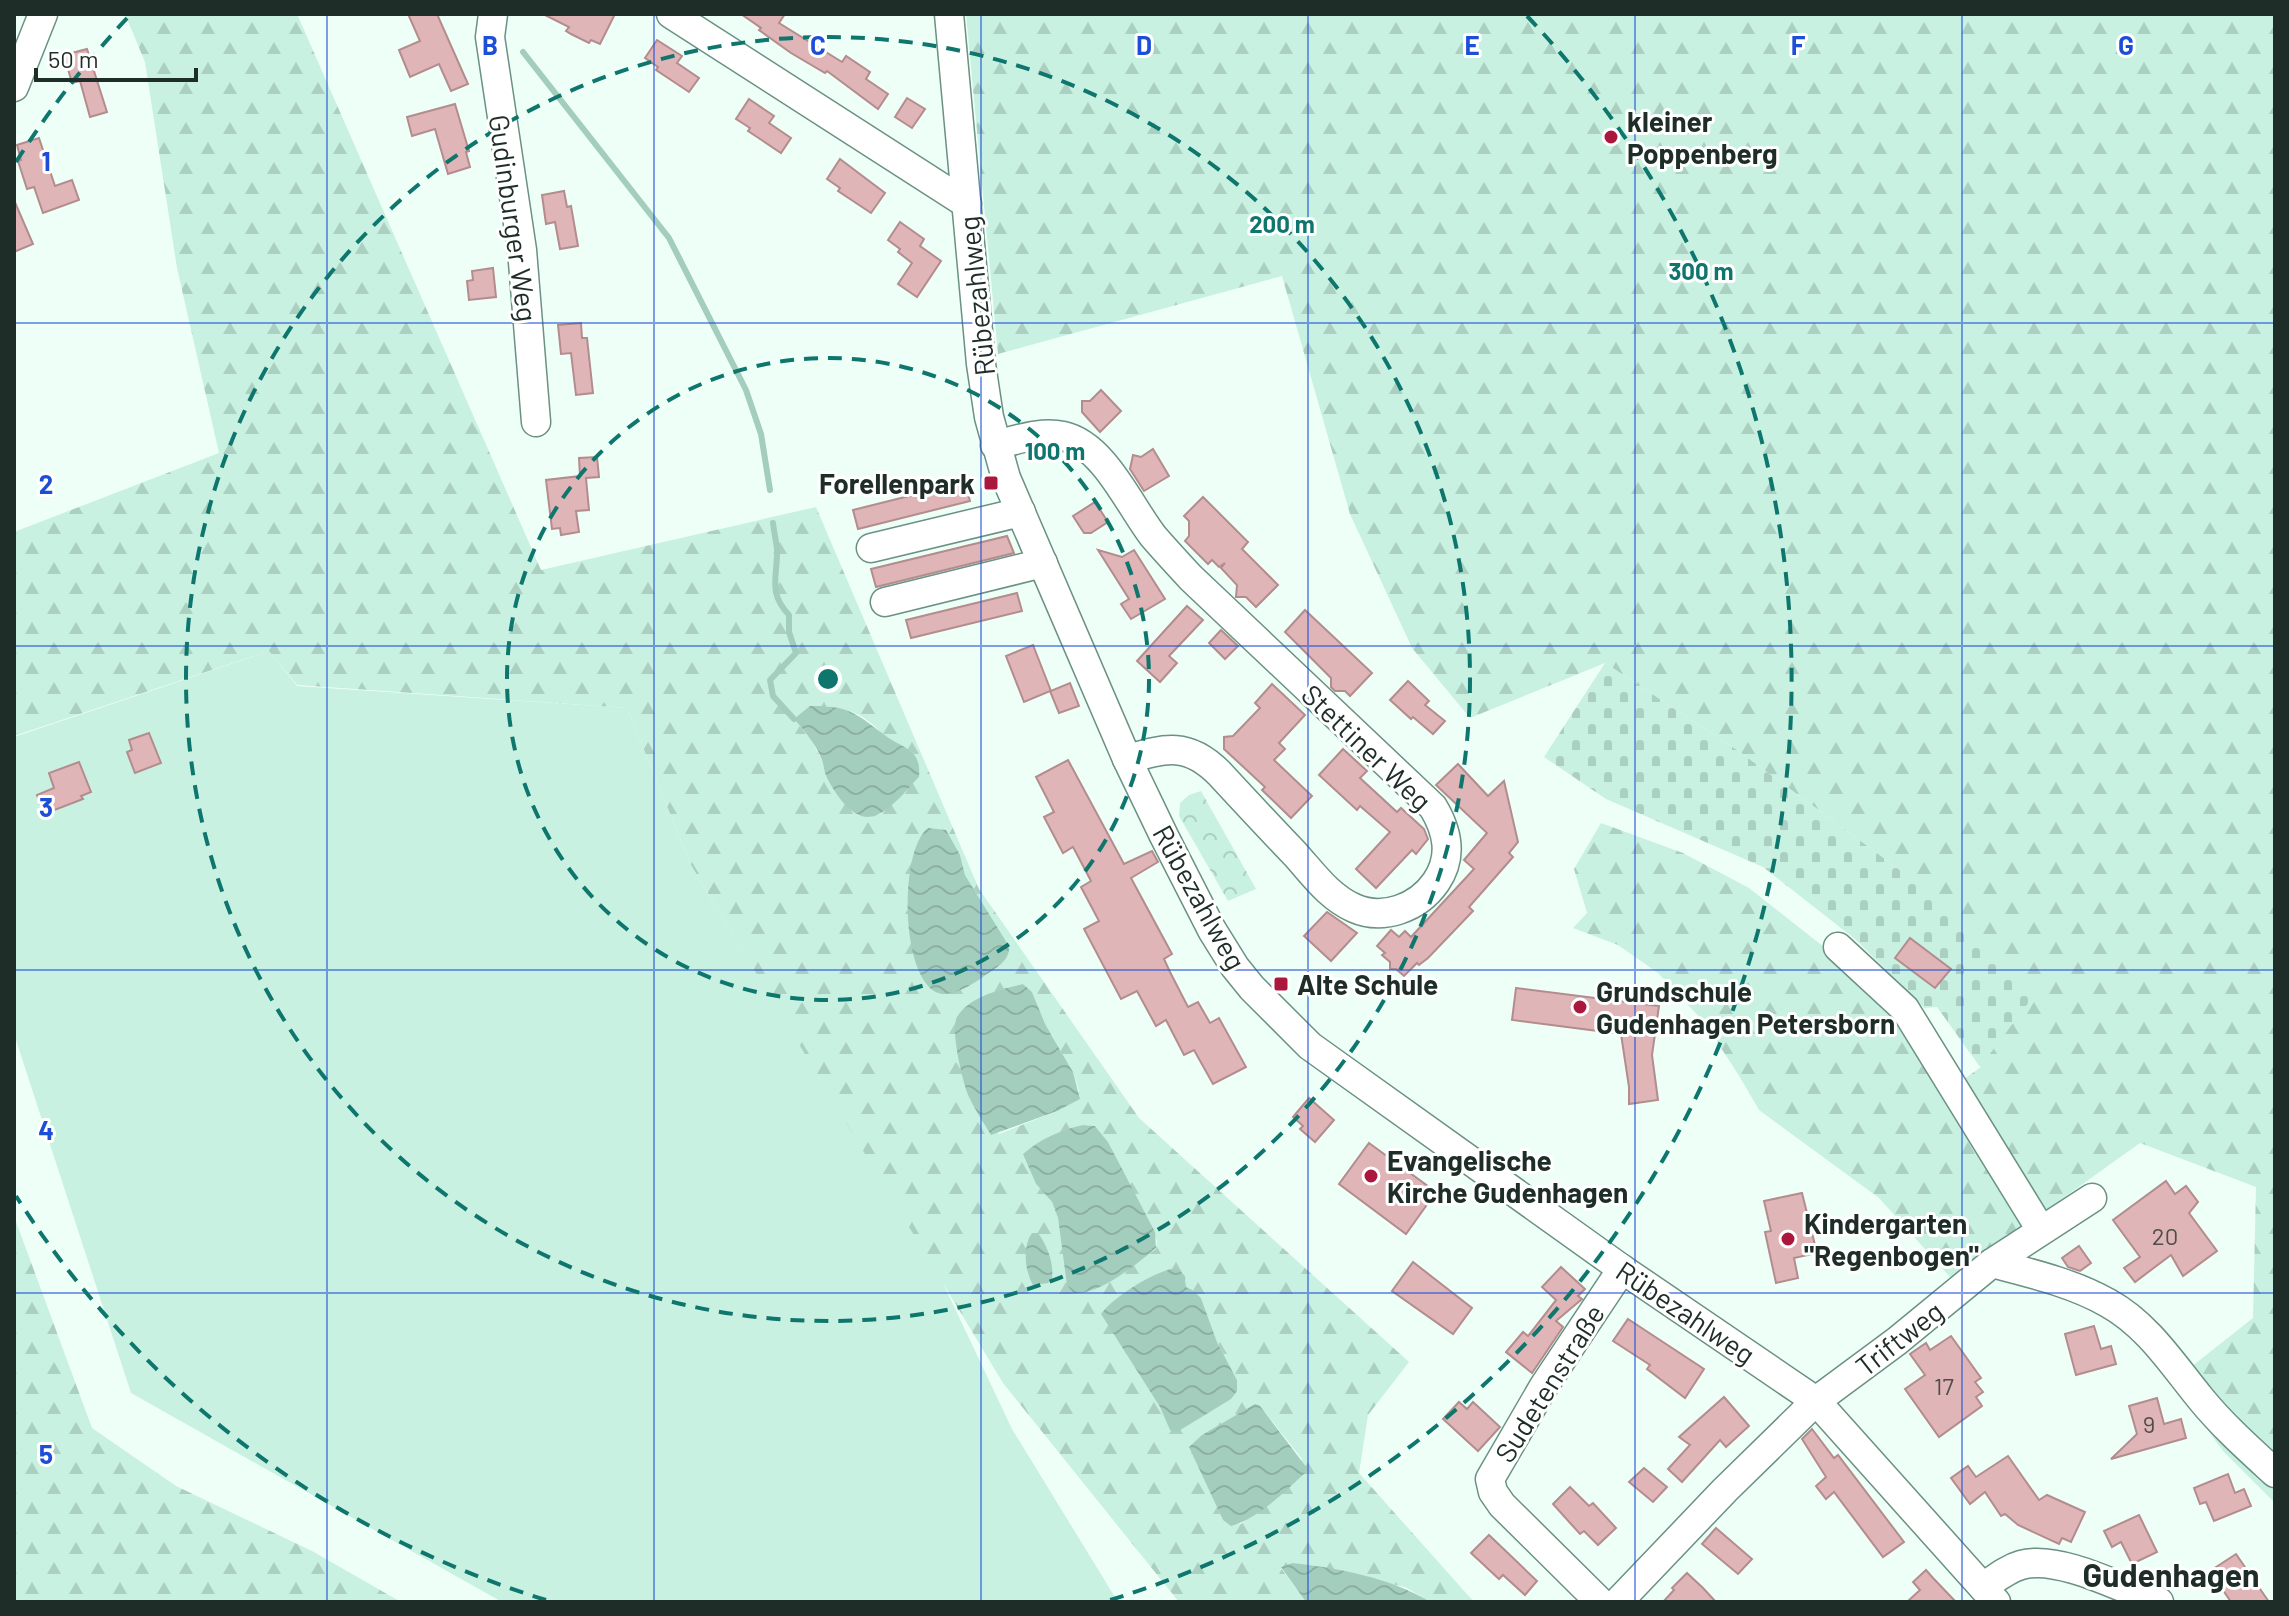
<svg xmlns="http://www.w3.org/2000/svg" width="2289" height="1616" viewBox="0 0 2289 1616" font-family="Barlow,sans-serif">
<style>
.grass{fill:#c8f1e1}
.forest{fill:url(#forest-firs);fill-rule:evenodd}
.cemetery{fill:url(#cemetery-stones)}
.park{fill:url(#park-crowns)}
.water{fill:url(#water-waves)}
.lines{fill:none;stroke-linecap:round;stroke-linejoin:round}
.stream{stroke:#a3cdbd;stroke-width:6}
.building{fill:#e0b5b7;stroke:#b38c8e;stroke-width:2}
.minor-casing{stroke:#6b9183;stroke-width:31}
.minor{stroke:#fff;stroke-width:28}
.grid{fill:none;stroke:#1d4ed8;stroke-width:2;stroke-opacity:0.55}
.ring{fill:none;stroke:#0f766e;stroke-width:4;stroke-dasharray:14 10}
.poi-dot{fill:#ac173d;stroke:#fff;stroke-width:3}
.labels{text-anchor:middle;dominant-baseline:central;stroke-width:6;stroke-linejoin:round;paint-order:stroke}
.number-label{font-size:24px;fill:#4e4f4b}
.poi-label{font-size:28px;font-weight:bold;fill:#1e2d27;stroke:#fff;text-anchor:start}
.street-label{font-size:28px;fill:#1e2d27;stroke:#fff}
.quarter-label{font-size:32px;font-weight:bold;fill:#1e2d27;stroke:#fff}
.grid-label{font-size:26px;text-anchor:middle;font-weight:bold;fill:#1d4ed8;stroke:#fff;stroke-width:6;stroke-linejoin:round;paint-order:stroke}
.centre{fill:#0f766e;stroke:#fff;stroke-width:4}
.ring-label{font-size:24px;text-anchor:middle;font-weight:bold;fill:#0f766e;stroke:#fff;stroke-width:6;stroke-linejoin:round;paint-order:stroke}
</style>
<defs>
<pattern id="forest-firs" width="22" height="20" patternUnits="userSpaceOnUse" patternTransform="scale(2)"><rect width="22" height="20" fill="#c8f1e1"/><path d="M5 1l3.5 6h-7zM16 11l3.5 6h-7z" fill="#abcfc1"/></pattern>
<pattern id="cemetery-stones" width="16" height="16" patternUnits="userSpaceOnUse" patternTransform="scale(2)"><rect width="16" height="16" fill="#c8f1e1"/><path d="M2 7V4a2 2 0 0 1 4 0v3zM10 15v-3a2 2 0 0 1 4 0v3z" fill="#abcfc1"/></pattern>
<pattern id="park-crowns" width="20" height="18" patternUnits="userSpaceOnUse" patternTransform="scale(2)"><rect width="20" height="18" fill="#c8f1e1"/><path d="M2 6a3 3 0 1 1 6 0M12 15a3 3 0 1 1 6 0" fill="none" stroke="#abcfc1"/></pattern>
<pattern id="water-waves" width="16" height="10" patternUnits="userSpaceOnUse" patternTransform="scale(2)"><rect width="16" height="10" fill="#a3cdbd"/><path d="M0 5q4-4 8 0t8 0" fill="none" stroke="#8cb0a2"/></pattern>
</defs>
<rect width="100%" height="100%" fill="#eefff8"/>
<path class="grass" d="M269,651L297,686L627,708L691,865L941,1279L1012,1429L1118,1602H502L131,1393L14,1034V737Z"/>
<g class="forest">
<path d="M125,14H297L541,570L816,507L979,889L1139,1118L1409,1362L1368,1415L1359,1473L1474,1602H1431L1405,1587L1292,1563L1281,1568L1306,1602H1179L1003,1383L691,865L627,708L297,685L269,651L14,736V532L219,453L177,268L145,62ZM827,706C842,709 856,711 868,721C875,725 880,733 887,737C905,750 922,749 919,777L880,814L869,817L857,815L826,776L822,760L811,740L794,719ZM960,855L965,875L1009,946L931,988ZM1023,984L1032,992L1046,1026L1073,1072L1079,1091L1057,1111L999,1134L962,1073L955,1025C975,998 991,991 1023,984ZM1083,1125L1095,1126L1108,1142L1157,1241L1156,1249L1117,1276L1068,1285L1058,1218L1052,1202L1036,1184L1024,1154ZM1148,1280H1186V1288L1201,1298L1217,1342L1237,1380L1170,1429L1160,1407L1102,1314L1123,1295ZM1260,1406L1302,1459L1294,1483L1241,1524L1223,1520L1202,1474Z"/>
<path d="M966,14H2275V1503L2223,1451L2172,1382L2253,1318L2256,1187L2140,1143L1951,1278L1879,1198L1759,1110L1738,1074L1704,1022L1658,973L1618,945L1573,928L1587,913L1574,869L1601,823L1683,853L1749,888L1834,955L1903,1016L1949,1090L1981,1067L1900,870L1737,750L1605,663L1470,718L1412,648L1350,514L1282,276L998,354Z"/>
<path d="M14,1216L92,1428L176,1486L312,1551L401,1602H14Z"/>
</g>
<path class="cemetery" d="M1605,663L1737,750L1900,870L2035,994L1980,1067L1937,1007L1924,1008L1855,939L1763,867L1606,799L1544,757Z"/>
<path class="park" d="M1201,791L1256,889L1228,901L1179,816L1180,803L1189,795Z"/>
<g class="water">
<path d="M810,706C850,705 856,714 886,736C904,749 922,749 919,777C907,789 893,808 877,815C855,825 836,795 827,778C824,772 824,766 822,760C816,744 804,731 794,719Z"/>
<path d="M928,828L946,830L960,855L965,875L1009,946C1010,962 995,968 983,977C973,984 951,998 938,993C900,978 899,850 928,828Z"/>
<path d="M1023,984L1032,992L1046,1026L1073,1072L1080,1099L1057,1111L991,1135C984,1123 975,1110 969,1097C963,1084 950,1030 957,1017C970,996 1001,989 1023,984Z"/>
<path d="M1083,1125L1095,1126L1108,1142L1155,1232L1156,1248C1137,1264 1098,1296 1073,1293L1067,1285L1058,1218L1052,1202L1036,1184L1023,1154C1040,1139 1061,1130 1083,1125Z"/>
<path d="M1032,1233H1038C1047,1245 1054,1263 1052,1279L1048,1283L1033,1285C1025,1271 1022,1247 1032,1233Z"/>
<path d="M1177,1268L1185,1276L1186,1287L1192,1290L1201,1298L1217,1342L1237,1380V1391L1231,1399L1177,1432L1170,1430L1160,1407L1101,1314C1113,1297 1156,1270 1177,1268Z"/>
<path d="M1255,1404L1260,1406L1307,1468L1305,1473C1284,1492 1258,1519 1231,1526L1223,1520L1189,1447L1202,1435Z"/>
<path d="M1292,1563C1340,1568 1390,1578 1431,1602H1306L1281,1567Z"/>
</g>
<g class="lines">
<g class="stream">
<path d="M523,52L669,238L746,390L761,434L770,490"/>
<path d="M773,523C774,532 776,540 777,549C778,575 767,592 789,615V632L796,653L770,680L773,696L794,719"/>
</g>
</g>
<g class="building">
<path d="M408,14H437L468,84L451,91L439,64L410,77L399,50L420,41Z"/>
<path d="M543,14H615L600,44L591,40L589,43L571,34L566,31L569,27Z"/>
<path d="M741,14H785L779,23L842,62L846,56L870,72L866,79L888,94L878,109L827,71L825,73L791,53L759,30L761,28Z"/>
<path d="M657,40L682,56L677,63L699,78L689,92L656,70L658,67L645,58Z"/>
<path d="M87,49L107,112L90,117L80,81L72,83L64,55Z"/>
<path d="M907,98L925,109L912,128L895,117Z"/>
<path d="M749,99L774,116L769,123L791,138L781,153L748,131L750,128L736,119Z"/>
<path d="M455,104L469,151L466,152L470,167L448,174L435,129L412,136L407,117Z"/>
<path d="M39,138L55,186L72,180L79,200L43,213L34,187L27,189L18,161L21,160L17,145Z"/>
<path d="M840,159L885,193L871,213L838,191L840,188L827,179Z"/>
<path d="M564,191L567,207L571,206L578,246L560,249L555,222L546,224L542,195Z"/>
<path d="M14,200L33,244L14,252Z"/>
<path d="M900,222L924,239L920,246L941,261L917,297L898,284L912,263L898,252L900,249L888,240Z"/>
<path d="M493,268L496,297L469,300L467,281L473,280L472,271Z"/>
<path d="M581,323L582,338H587L593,393L576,395L571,353L561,354L558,325Z"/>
<path d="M1101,390L1121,411L1100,432L1082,412V401H1090Z"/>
<path d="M1153,449L1169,476L1144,491L1130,469L1133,455L1141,457Z"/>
<path d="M597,457L599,477L586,478L589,510L576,511L579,532L561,535L560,528L552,529L546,480L580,476L579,458Z"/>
<path d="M965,482L970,501L858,529L853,510Z"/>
<path d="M1203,497L1248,542L1242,549L1278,585L1256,607L1246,597H1236L1237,585L1221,568L1225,563L1219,567L1212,560L1208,564L1185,541L1189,536V521L1184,516Z"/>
<path d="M1095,502L1108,522L1091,533H1084L1073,516Z"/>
<path d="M1007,536L1014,553L876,587L871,569Z"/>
<path d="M1098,550L1122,557L1134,550L1165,599L1131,619L1121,604L1129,599Z"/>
<path d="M1017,593L1022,611L911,638L906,620Z"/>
<path d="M1187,606L1203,620L1169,656L1177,663L1160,682L1137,661Z"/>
<path d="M1305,610L1372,673L1350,696L1345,691H1335L1331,687V678L1285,632Z"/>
<path d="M1221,630L1238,646L1225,659L1209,643Z"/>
<path d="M1033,645L1051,691L1070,683L1079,706L1059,713L1050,691L1024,702L1006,656Z"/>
<path d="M1408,681L1429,701L1425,705L1445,721L1433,734L1413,717L1411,719L1390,700Z"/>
<path d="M1272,684L1305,715L1279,743L1285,749L1274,760L1312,796L1291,818L1262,790L1265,787L1224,749V737L1233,736L1260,708L1255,703Z"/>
<path d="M149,733L161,763L135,773L127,752L132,750L129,740Z"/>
<path d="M1343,749L1367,771L1360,778L1397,812L1401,808L1424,829L1428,839L1416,854L1412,850L1376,888L1356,869L1390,832L1360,806L1357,810L1319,775Z"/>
<path d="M1068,760L1124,864L1152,851L1158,862L1131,878L1172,954L1164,959L1170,972L1188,1007L1198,1002L1210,1023L1219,1018L1246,1067L1213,1084L1194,1050L1184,1055L1166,1020L1156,1026L1137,991L1121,999L1084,929L1099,921L1081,887L1091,881L1073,847L1063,853L1044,817L1054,812L1036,777Z"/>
<path d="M79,762L91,792L81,796L83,799L44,814L37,795L54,788L49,773Z"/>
<path d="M1458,764L1488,796L1504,781L1518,842L1509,853L1513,857L1469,907L1473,911L1428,958L1419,965L1417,963L1404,976L1396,969H1390V962L1382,955L1385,953L1377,946L1391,930L1399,937L1405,931L1411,937L1474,869L1464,860L1487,833L1436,785Z"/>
<path d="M1327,912L1357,933L1331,961L1304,936Z"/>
<path d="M1910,938L1951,969L1935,988L1895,958Z"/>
<path d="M1516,988L1659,1006L1652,1055L1658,1100L1629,1104V1087L1621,1034L1512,1020Z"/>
<path d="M1309,1098L1334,1120L1315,1142L1300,1129L1303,1126L1293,1117Z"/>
<path d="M1369,1143L1436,1192L1406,1234L1339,1184Z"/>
<path d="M2166,1181L2175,1194L2186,1186L2198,1202L2189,1213L2217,1251L2183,1276L2171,1255L2135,1282L2124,1268L2140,1257L2113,1220Z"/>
<path d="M1802,1193L1817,1253L1794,1258L1798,1278L1776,1283L1765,1232L1771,1231L1764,1201Z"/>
<path d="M2079,1246L2091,1263L2080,1271L2068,1267L2062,1258Z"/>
<path d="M1413,1262L1472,1308L1453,1334L1392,1291Z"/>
<path d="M1561,1267L1585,1289L1578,1296L1582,1299L1556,1321L1563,1327L1532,1373L1506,1352L1523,1332L1528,1336L1556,1300L1542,1287Z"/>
<path d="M1628,1319L1704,1369L1685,1398L1647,1369L1650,1365L1613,1341Z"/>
<path d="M2094,1326L2101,1349L2111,1346L2116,1364L2076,1375L2065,1334Z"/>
<path d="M1951,1336L1981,1378L1975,1382L1983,1392L1976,1397L1982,1406L1939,1437L1905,1389L1925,1375L1910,1354L1926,1343L1930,1350Z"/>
<path d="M1724,1397L1749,1426L1726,1447L1720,1440L1682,1482L1668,1469L1690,1445L1679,1437Z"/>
<path d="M2157,1398L2164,1424L2181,1419L2186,1438L2111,1459L2137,1434L2129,1406Z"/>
<path d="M1459,1402L1467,1409L1473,1402L1500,1427L1478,1451L1443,1419Z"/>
<path d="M1812,1429L1834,1458L1838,1455L1904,1542L1883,1557L1834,1492L1826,1499L1816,1486L1826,1477L1802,1439Z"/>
<path d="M2008,1456L2039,1500L2047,1495L2085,1512L2071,1542L2062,1538L2059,1544L2018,1525L2005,1514L2001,1516L1985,1492L1970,1504L1951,1478L1968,1466L1976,1477Z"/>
<path d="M1644,1468L1667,1487L1653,1502L1629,1482Z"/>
<path d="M2228,1474L2235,1493L2244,1489L2251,1506L2214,1521L2206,1502L2200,1504L2194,1488Z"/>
<path d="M1570,1487L1589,1506L1593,1503L1616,1528L1598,1545L1584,1531L1580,1534L1553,1504Z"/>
<path d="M2139,1515L2157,1552L2132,1564L2121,1542L2112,1547L2104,1531Z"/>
<path d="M1716,1528L1752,1559L1738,1574L1702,1544Z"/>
<path d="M1489,1535L1537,1581L1525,1595L1503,1575L1499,1579L1471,1553Z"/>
<path d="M2236,1554L2269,1602H2231L2210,1571Z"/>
<path d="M1926,1570L1933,1578L1956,1602H1907L1920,1590L1913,1582Z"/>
<path d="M1687,1573L1703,1588L1716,1602H1663L1674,1590L1672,1588Z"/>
</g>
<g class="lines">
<defs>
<g id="minor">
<path d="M493,14L490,37L522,250L536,422"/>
<path d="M671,14L967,204"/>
<path d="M949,14L981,364L989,417L1006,478L1127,759L1164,836L1212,930L1235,967L1252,988L1310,1046L1622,1269L1816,1401L1996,1602"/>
<path d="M14,87L43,14"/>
<path d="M995,445C1017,440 1040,431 1063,436C1104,445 1129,505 1153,536C1165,550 1178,564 1191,578L1433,807C1448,832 1453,857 1436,882C1418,908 1383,921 1354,908C1329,897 1313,874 1295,854C1269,827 1244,800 1219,773C1188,742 1166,748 1127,759"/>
<path d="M871,548L1021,512"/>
<path d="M885,602L1043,563"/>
<path d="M1838,947L1905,1009L2041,1230"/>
<path d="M1992,1263C2030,1273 2073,1283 2108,1303C2148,1325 2173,1365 2201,1399C2223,1426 2250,1450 2275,1473"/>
<path d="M1983,1587C1995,1579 2007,1569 2021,1565C2058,1554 2123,1589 2159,1602"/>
<path d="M1600,1602L1502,1505L1493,1492L1490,1479L1544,1386L1622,1269"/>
<path d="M1618,1602L1725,1490L1816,1401L1897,1341L1992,1263L2092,1198"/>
</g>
</defs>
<use href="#minor" class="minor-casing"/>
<use href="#minor" class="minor"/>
</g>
<path class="grid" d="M327,14V1602M654,14V1602M981,14V1602M1308,14V1602M1635,14V1602M1962,14V1602M14,323H2275M14,646H2275M14,970H2275M14,1293H2275"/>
<g class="ring">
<circle cx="828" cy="679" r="321"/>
<circle cx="828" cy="679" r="642"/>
<path d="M546 1600A963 963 0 0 1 16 1196M16 162A963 963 0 0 1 129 16M1527 16A963 963 0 0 1 1110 1600"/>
</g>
<g class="poi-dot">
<circle cx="1611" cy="137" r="8"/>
<rect x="983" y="475" width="16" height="16" rx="4"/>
<rect x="1273" y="976" width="16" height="16" rx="4"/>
<circle cx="1580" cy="1007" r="8"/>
<circle cx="1371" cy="1176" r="8"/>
<circle cx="1788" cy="1239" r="8"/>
</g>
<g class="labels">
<g class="number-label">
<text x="2165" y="1235">20</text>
<text x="1944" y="1385">17</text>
<text x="2149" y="1423">9</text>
</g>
<g class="poi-label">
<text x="1627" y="121">kleiner<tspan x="1627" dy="32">Poppenberg</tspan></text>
<text x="975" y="483" text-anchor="end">Forellenpark</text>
<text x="1297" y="984">Alte Schule</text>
<text x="1596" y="991">Grundschule<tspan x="1596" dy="32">Gudenhagen Petersborn</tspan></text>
<text x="1387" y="1160">Evangelische<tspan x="1387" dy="32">Kirche Gudenhagen</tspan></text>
<text x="1804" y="1223">Kindergarten<tspan x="1804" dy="32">"Regenbogen"</tspan></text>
</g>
<g class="street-label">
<text transform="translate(514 218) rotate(82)">Gudinburger Weg</text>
<text transform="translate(976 296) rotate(-96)">Rübezahlweg</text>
<text transform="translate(1367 747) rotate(44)">Stettiner Weg</text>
<text transform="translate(1200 897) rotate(61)">Rübezahlweg</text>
<text transform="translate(1686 1312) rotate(34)">Rübezahlweg</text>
<text transform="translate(1899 1338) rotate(-38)">Triftweg</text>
<text transform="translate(1549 1383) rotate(-58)">Sudetenstraße</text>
</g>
<g class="quarter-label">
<text x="2171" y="1574">Gudenhagen</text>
</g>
</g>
<g class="grid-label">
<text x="490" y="55">B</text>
<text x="818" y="55">C</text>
<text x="1144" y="55">D</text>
<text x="1472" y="55">E</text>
<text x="1798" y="55">F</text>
<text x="2126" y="55">G</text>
<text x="46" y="171">1</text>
<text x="46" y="494">2</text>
<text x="46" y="817">3</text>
<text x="46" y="1140">4</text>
<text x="46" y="1464">5</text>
</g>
<circle cx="828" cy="679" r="12" class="centre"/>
<g class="ring-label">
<text x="1282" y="233">200 m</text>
<text x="1701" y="280">300 m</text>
<text x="1055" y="460">100 m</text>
</g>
<rect width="2289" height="1616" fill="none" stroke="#1e2d27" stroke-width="32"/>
<path d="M36 68v12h160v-12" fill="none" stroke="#1e2d27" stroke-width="4"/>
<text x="48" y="68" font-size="24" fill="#1e2d27" stroke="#ffffff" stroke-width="6" paint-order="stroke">50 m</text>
</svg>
